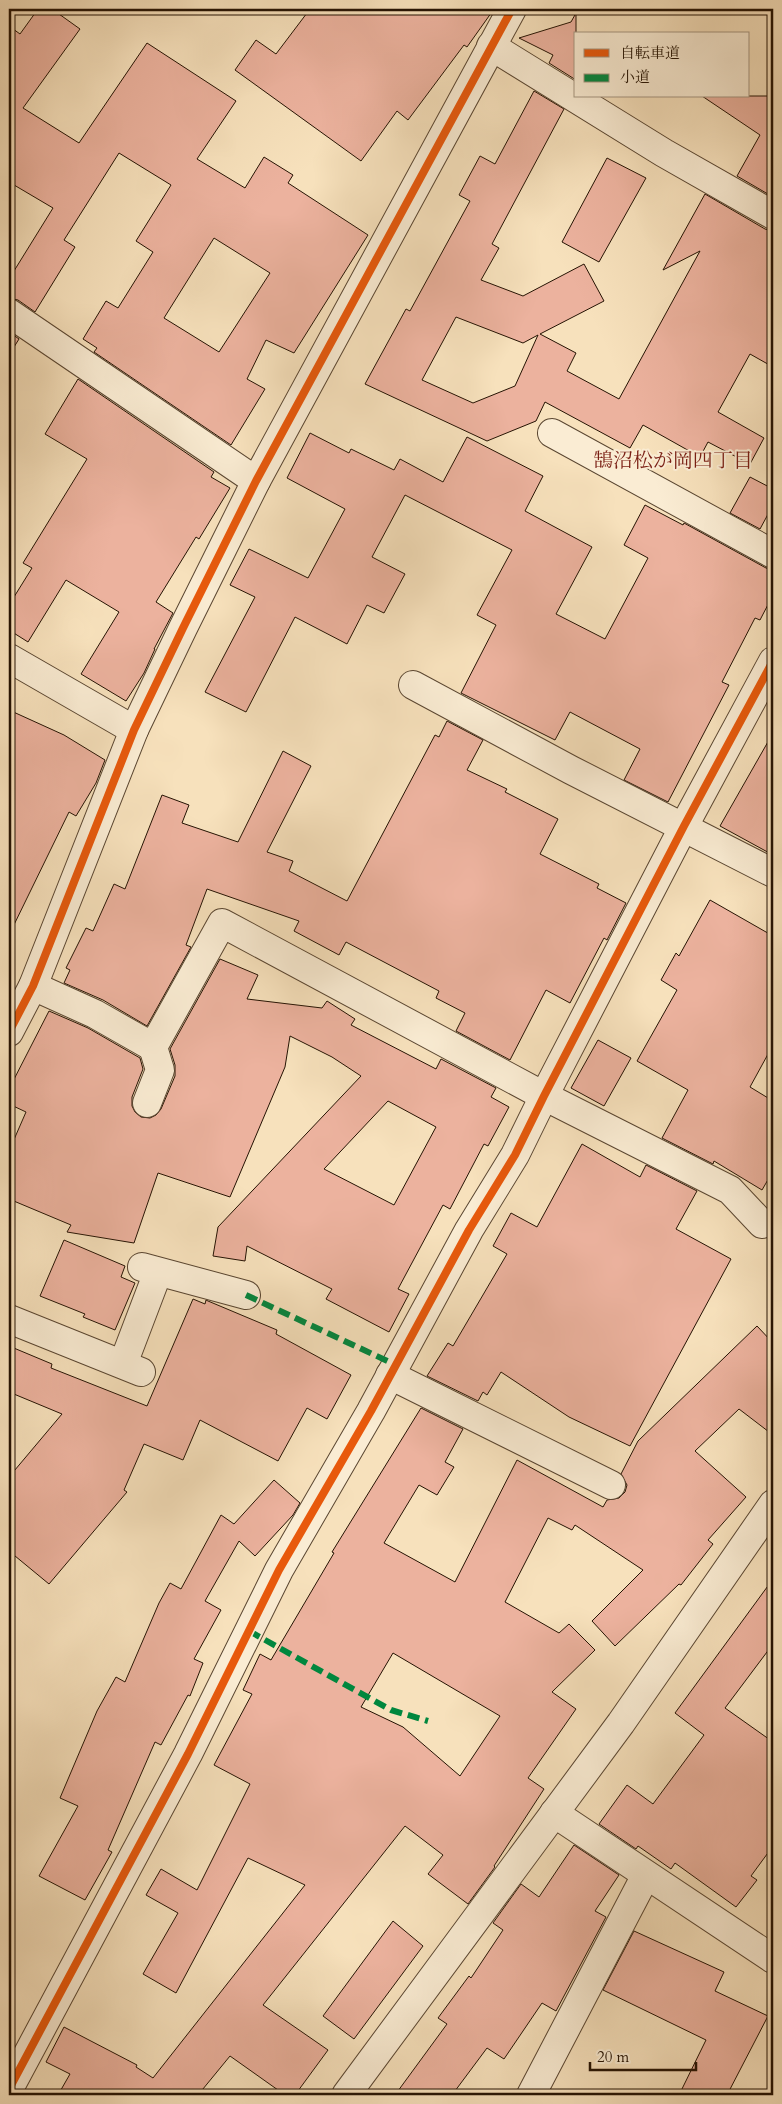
<svg xmlns="http://www.w3.org/2000/svg" width="782" height="2104" viewBox="0 0 782 2104" font-family="Cardo,'Noto Serif JP',serif">
<style>
.building{fill:#ecb29e;stroke:#251303;fill-rule:evenodd}
.lines{fill:none;stroke-linecap:round;stroke-linejoin:round}
.minor-casing{stroke:#5a4631;stroke-width:30}
.minor{stroke:#faecd3;stroke-width:28}
.quiet{stroke:#00873e;stroke-width:6;stroke-dasharray:12 6;stroke-linecap:butt}
.cycleway-casing{stroke:#faecd3;stroke-width:11}
.cycleway{stroke:#e8590c;stroke-width:8}
.labels{text-anchor:middle;dominant-baseline:central;stroke-width:4;stroke-linejoin:round;paint-order:stroke}
.neighbourhood-label{font-size:20px;fill:#7a1f14;stroke:#faecd3}
</style>
<rect width="100%" height="100%" fill="#f7e1bc"/>
<filter id="stains"><feTurbulence type="fractalNoise" baseFrequency=".004" numOctaves="4"/><feColorMatrix values="0 0 0 0 .2 0 0 0 0 .09 0 0 0 0 .02 0 0 0 .5 -.17"/></filter>
<radialGradient id="worn" r=".72"><stop offset=".6" stop-color="#630" stop-opacity="0"/><stop offset="1" stop-color="#630" stop-opacity=".3"/></radialGradient>
<g class="building">
<path d="M38,9H52L80,29L23,108L79,143L147,43L236,101L197,159L245,188L264,157L293,175L288,183L368,235L294,353L266,340L247,379L265,389L231,445L94,352L97,348L83,339L106,301L118,308L153,252L136,241L171,185L119,153L64,240L75,247L35,312L18,300L9,298V279L53,208L9,182V26L20,34ZM214,238L270,273L219,352L164,318Z"/>
<path d="M310,9H494L467,47L464,45L408,120L397,111L361,161L235,70L256,40L276,54Z"/>
<path d="M576,13V80L549,63L553,55L519,38L571,22Z"/>
<path d="M534,91L564,109L492,244L499,248L481,280L523,296L584,264L604,301L540,334L576,353L567,371L619,399L700,251L663,270L705,194L765,229L773,231V367L750,354L718,412L764,438L750,464L708,442L700,457L643,425L630,448L545,402L536,421L487,441L365,384L406,309L410,311L470,201L459,195L480,156L495,164ZM456,317L523,343L538,335L515,386L473,403L422,380Z"/>
<path d="M702,96H773V197L737,176L760,135Z"/>
<path d="M607,158L646,178L599,262L562,242Z"/>
<path d="M9,332L19,339L9,355Z"/>
<path d="M78,379L214,472L211,477L230,488L199,539L196,537L156,602L173,613L154,649H155L144,673L126,701L81,674L119,612L66,580L28,642L9,630V605L32,568L23,563L87,459L45,434Z"/>
<path d="M310,433L349,453L351,449L394,470L400,459L443,482L467,437L543,476L525,511L592,547L556,614L605,639L648,558L624,545L645,505L683,525L684,523L766,568L773,570V595L760,620L755,618L722,682L729,685L668,802L624,780L640,749L570,712L555,740L461,693L496,625L477,615L512,550L405,495L372,557L405,574L384,613L367,605L347,644L295,617L246,712L205,692L255,597L230,585L249,549L308,578L345,509L287,478Z"/>
<path d="M750,477L773,489V505L760,529L730,513Z"/>
<path d="M9,710L64,735L105,760L96,783L76,816L69,812L9,935Z"/>
<path d="M447,721L483,740L467,770L507,789L505,792L558,819L540,854L599,884L597,888L626,903L607,940L604,938L570,1003L546,990L510,1060L456,1031L465,1013L436,998L439,991L346,942L339,955L294,931L299,921L207,889L186,945L191,947L147,1026L103,1000L64,983L70,970L66,968L86,928L93,931L114,884L125,889L162,795L189,805L182,823L238,842L283,751L311,766L267,852L293,861L289,871L347,901L435,735L439,737Z"/>
<path d="M773,733V855L720,826Z"/>
<path d="M710,900L773,936V1045L750,1087L773,1101V1171L762,1190L714,1161L713,1164L662,1138L688,1090L637,1061L677,990L661,980L676,953L679,956Z"/>
<path d="M220,959L258,975L247,999L322,1008L327,1001L355,1019L351,1025L436,1069L441,1059L496,1088L491,1097L509,1107L488,1146L484,1144L450,1209L443,1205L398,1289L409,1294L389,1332L326,1299L332,1289L247,1246L245,1261L213,1256L218,1227L361,1076L332,1057L290,1036L285,1067L230,1197L158,1173L134,1243L67,1232L71,1225L9,1199V1151L26,1112L9,1104V1089L49,1011L88,1028L140,1058L143,1069L132,1097V1106L135,1112L141,1117L150,1118L156,1115L161,1109L175,1076V1065L170,1049ZM388,1101L436,1127L394,1205L324,1169Z"/>
<path d="M598,1040L631,1058L604,1106L571,1088Z"/>
<path d="M582,1144L640,1177L646,1165L697,1191L676,1229L731,1259L630,1446L569,1417L501,1372L487,1395L483,1392L478,1401L427,1376L448,1343L453,1346L507,1254L493,1246L511,1213L537,1227Z"/>
<path d="M64,1240L125,1266L121,1277L135,1283L115,1330L83,1317L85,1314L40,1296Z"/>
<path d="M193,1299L205,1304L206,1300L208,1301L277,1330L276,1334L351,1375L327,1419L307,1408L278,1461L200,1420L183,1460L144,1444L124,1490L127,1492L49,1584L9,1551V1477L62,1414L9,1392V1346L52,1364L51,1368L147,1406Z"/>
<path d="M757,1326L773,1343V1435L739,1409L695,1451L746,1497L708,1540L713,1544L681,1585L679,1584L615,1646L592,1621L643,1570L575,1525L572,1530L548,1518L505,1602L559,1633L569,1624L595,1650L552,1692L576,1709L528,1778L544,1789L494,1866L495,1867L468,1904L428,1874L443,1855L405,1826L263,2005L328,2050L295,2095H285L230,2056L198,2095H58L70,2074L46,2062L64,2027L137,2065L136,2067L153,2078L305,1885L248,1858L176,1993L143,1974L178,1913L146,1895L161,1869L197,1890L250,1784L214,1765L252,1694L243,1690L260,1654L271,1660L334,1553L332,1552L421,1408L463,1429L445,1462L454,1467L437,1495L419,1485L384,1543L455,1582L517,1460L603,1507L607,1500L619,1498L625,1492L627,1485L621,1474L638,1441ZM393,1653L500,1716L460,1776L403,1727L361,1707Z"/>
<path d="M274,1480L300,1503L293,1515L255,1556L239,1541L205,1601L221,1610L194,1659L203,1663L190,1696L188,1695L161,1745L155,1742L108,1850L112,1852L85,1900L39,1876L78,1806L60,1798L97,1711L116,1677L125,1682L159,1603L170,1583L181,1589L221,1515L234,1524Z"/>
<path d="M773,1579V1644L725,1708L773,1742V1846L751,1876L757,1880L736,1907L675,1863L671,1869L638,1846L636,1849L599,1824L627,1785L653,1804L704,1735L675,1713Z"/>
<path d="M574,1845L619,1875L595,1911L606,1917L556,2011L542,2003L504,2059L487,2048L452,2095H395L447,2024L438,2018L469,1976L471,1978L503,1930L493,1923L521,1884L539,1897Z"/>
<path d="M393,1921L423,1946L354,2039L323,2016Z"/>
<path d="M634,1931L724,1972L715,1991L768,2016L727,2095H679L706,2040L603,1990Z"/>
</g>
<g class="lines">
<defs>
<g id="minor">
<path d="M491,46L664,153L773,215"/>
<path d="M9,313L256,481"/>
<path d="M552,433L773,554"/>
<path d="M9,658L134,730"/>
<path d="M413,685L571,770L773,873"/>
<path d="M33,986L95,1014L153,1047L222,923L544,1096L730,1190L762,1224"/>
<path d="M9,1032L33,986L134,730L183,628L256,481L512,9"/>
<path d="M147,1103L160,1070L153,1047"/>
<path d="M142,1267L246,1295"/>
<path d="M9,1319L141,1372"/>
<path d="M123,1364L158,1272"/>
<path d="M390,1375L611,1485"/>
<path d="M554,1813L773,1959"/>
<path d="M9,2089L188,1754L279,1570L371,1411L469,1230L515,1155L544,1096L684,826L773,661"/>
<path d="M346,2095L621,1723L773,1504"/>
<path d="M531,2095L646,1875"/>
</g>
</defs>
<use href="#minor" class="minor-casing"/>
<use href="#minor" class="minor"/>
<g class="quiet">
<path d="M246,1295L396,1365"/>
<path d="M249,1631L391,1710L428,1721"/>
</g>
<defs>
<g id="cycleway">
<path d="M9,1032L33,986L134,730L183,628L256,481L512,9"/>
<path d="M9,2089L188,1754L279,1570L371,1411L469,1230L515,1155L544,1096L684,826L773,661"/>
</g>
</defs>
<use href="#cycleway" class="cycleway-casing"/>
<use href="#cycleway" class="cycleway"/>
</g>
<g class="labels">
<g class="neighbourhood-label">
<text x="673" y="460">鵠沼松が岡四丁目</text>
</g>
</g>
<rect width="782" height="2104" fill="none" stroke="#f7e1bc" stroke-width="30"/>
<rect x="10" y="10" width="762" height="2084" fill="none" stroke="#251303" stroke-width="2.5"/>
<rect x="15" y="15" width="752" height="2074" fill="none" stroke="#251303"/>
<rect x="574" y="32" width="175" height="65" fill="#faecd3" stroke="#a59580"/>
<rect x="584" y="49" width="25" height="8" fill="#e8590c" stroke="#a59580"/>
<text x="620" y="58" font-size="15" fill="#251303">自転車道</text>
<rect x="584" y="74" width="25" height="8" fill="#00873e" stroke="#a59580"/>
<text x="620" y="82" font-size="15" fill="#251303">小道</text>
<path d="M590 2062v8h106v-8" fill="none" stroke="#251303" stroke-width="2.5"/>
<text x="597" y="2062" font-size="15" fill="#251303" stroke="#faecd3" stroke-width="4" paint-order="stroke">20 m</text>
<rect width="100%" height="100%" filter="url(#stains)"/>
<rect width="100%" height="100%" fill="url(#worn)"/>
</svg>
